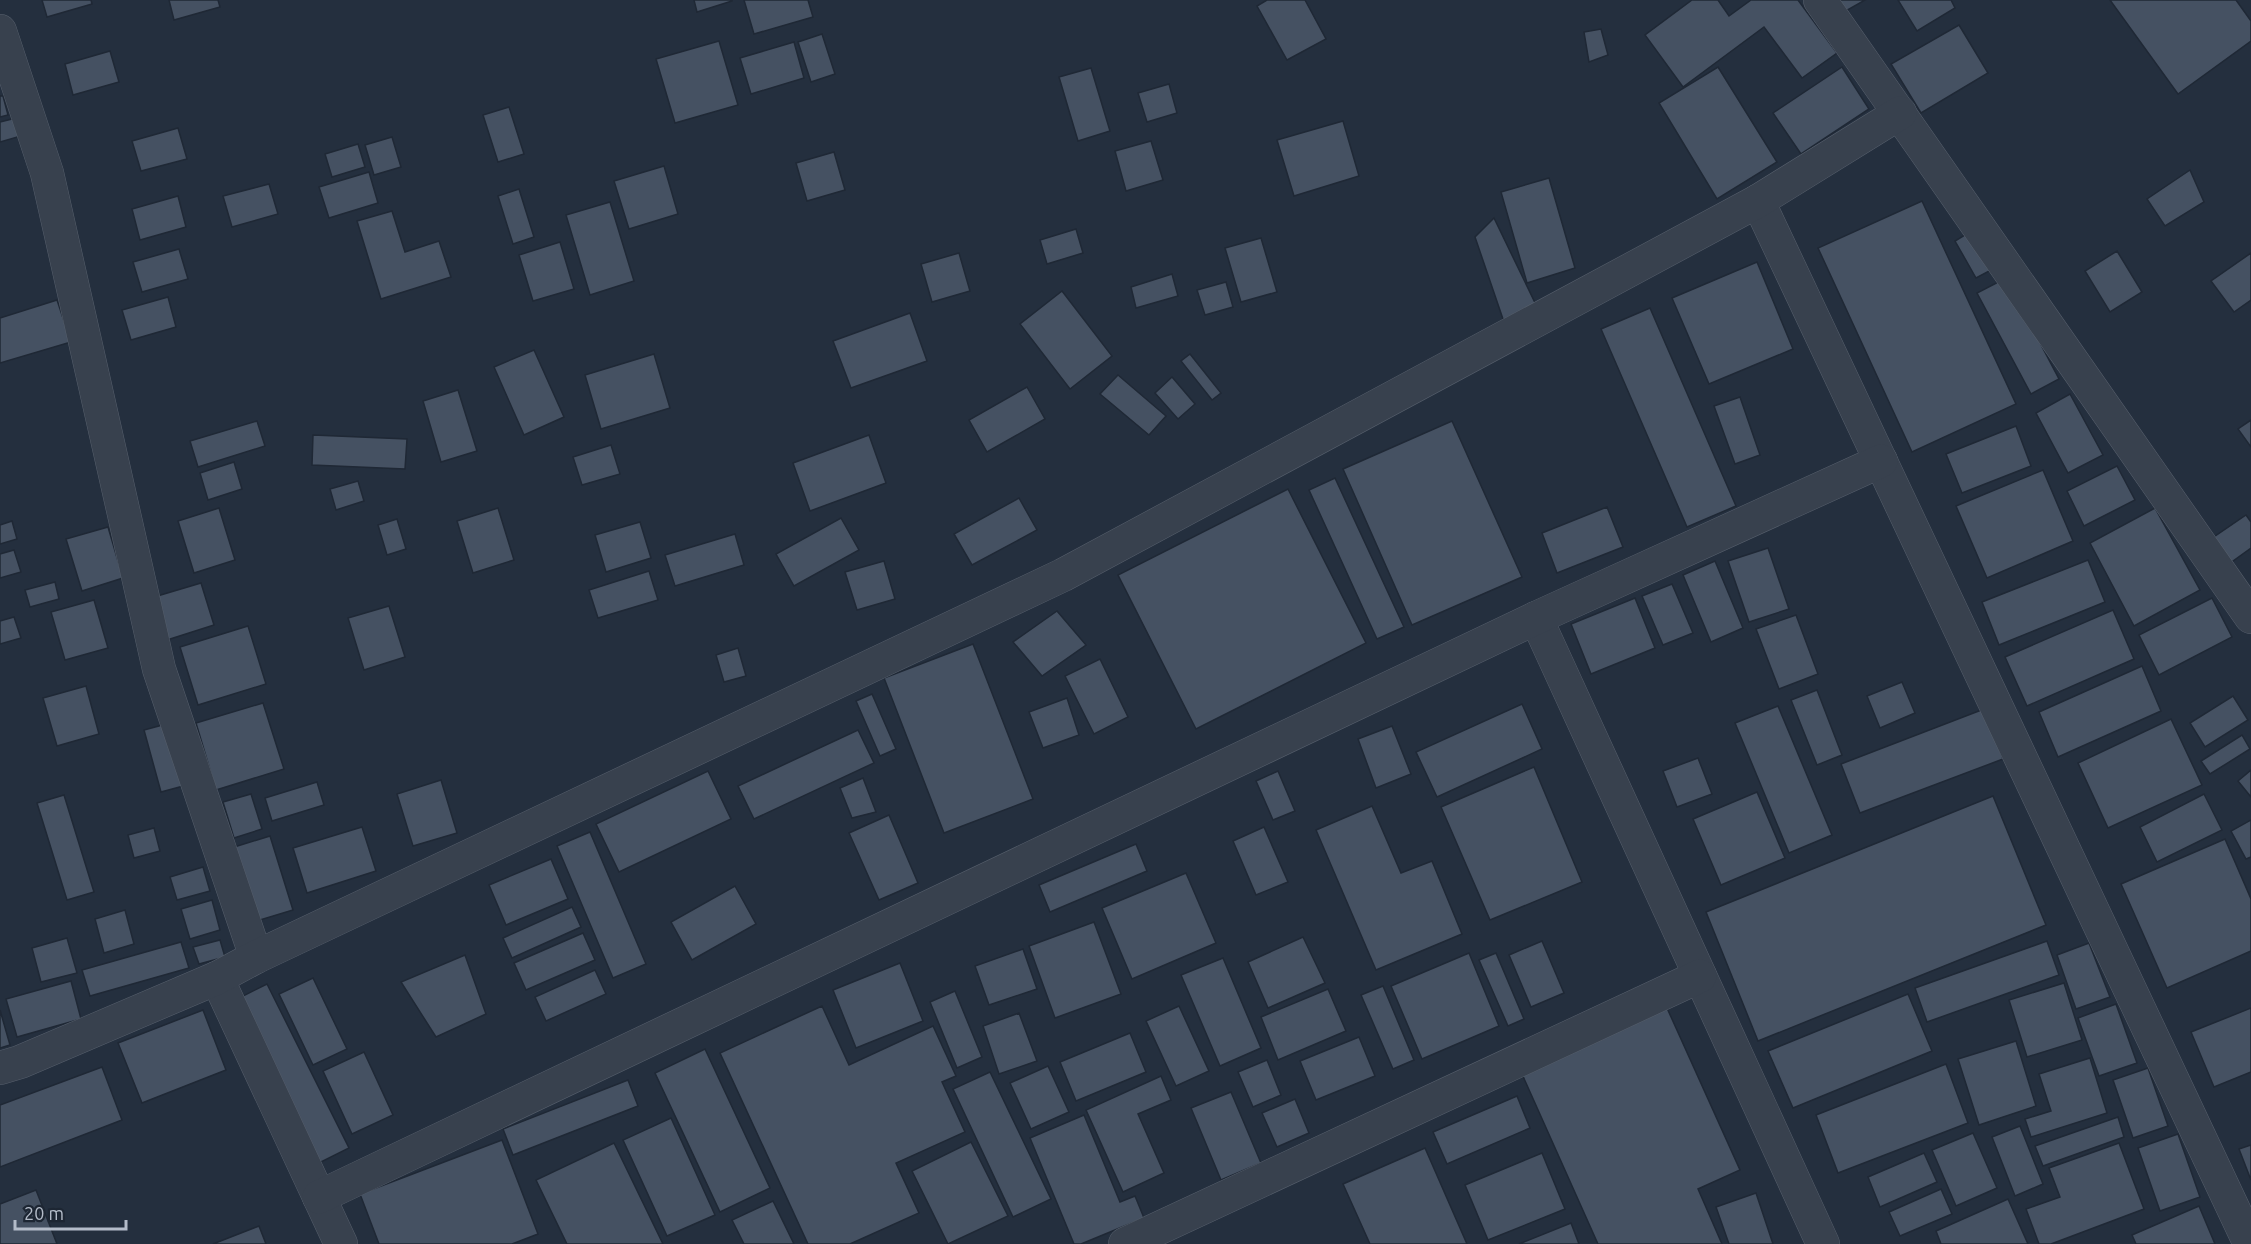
<svg xmlns="http://www.w3.org/2000/svg" width="2251" height="1244" viewBox="0 0 2251 1244" font-family="Ubuntu,sans-serif">
<style>
.building{fill:#455162;stroke:#1f2835;stroke-width:1.5}
.lines{fill:none;stroke-linecap:round;stroke-linejoin:round}
.street-casing{stroke:#565f6c;stroke-width:34}
.street{stroke:#38414e;stroke-width:33}
</style>
<rect width="100%" height="100%" fill="#242f3e"/>
<g class="building">
<path d="M42,0H91L92,4L47,17Z"/>
<path d="M169,0H218L220,7L174,20Z"/>
<path d="M694,0H732V1L697,12Z"/>
<path d="M744,0H808L813,17L754,34Z"/>
<path d="M1267,0H1305L1326,39L1287,60L1257,6Z"/>
<path d="M1692,0H1718L1729,16L1751,0H1798L1837,53L1802,78L1764,27L1683,87L1645,35Z"/>
<path d="M1837,0H1865L1844,12Z"/>
<path d="M1898,0H1951L1955,8L1917,31Z"/>
<path d="M2110,0H2236L2251,21V41L2178,94Z"/>
<path d="M1959,25L1988,73L1921,113L1891,64Z"/>
<path d="M1601,29L1608,55L1589,62L1584,32Z"/>
<path d="M822,34L835,74L811,82L798,42Z"/>
<path d="M719,41L738,105L675,123L656,59Z"/>
<path d="M794,42L804,78L751,94L740,58Z"/>
<path d="M110,51L119,82L73,95L65,64Z"/>
<path d="M1718,67L1777,162L1717,199L1659,103Z"/>
<path d="M1842,67L1869,109L1801,154L1773,113Z"/>
<path d="M1091,68L1110,131L1078,141L1059,77Z"/>
<path d="M1169,84L1177,113L1147,122L1138,93Z"/>
<path d="M0,96H3L8,115L0,117Z"/>
<path d="M509,107L524,154L498,162L483,115Z"/>
<path d="M16,118L21,136L0,142V122Z"/>
<path d="M1343,121L1359,176L1294,196L1277,140Z"/>
<path d="M178,128L187,159L141,171L132,141Z"/>
<path d="M392,137L401,167L374,175L365,145Z"/>
<path d="M1151,141L1163,180L1126,191L1115,151Z"/>
<path d="M358,144L365,167L332,177L325,154Z"/>
<path d="M834,152L845,190L807,201L796,163Z"/>
<path d="M664,166L678,214L629,229L614,181Z"/>
<path d="M2190,170L2204,202L2165,226L2147,199Z"/>
<path d="M369,172L378,203L329,218L319,187Z"/>
<path d="M1549,178L1575,268L1527,283L1501,192Z"/>
<path d="M269,184L278,214L232,227L223,196Z"/>
<path d="M519,189L534,237L513,244L498,196Z"/>
<path d="M178,196L186,227L140,240L132,209Z"/>
<path d="M1922,201L2016,404L1912,452L1818,248Z"/>
<path d="M610,202L634,281L590,295L566,215Z"/>
<path d="M392,211L405,252L439,241L451,277L381,299L357,221Z"/>
<path d="M1494,218L1539,311L1504,322L1475,237Z"/>
<path d="M1076,229L1083,253L1047,264L1040,240Z"/>
<path d="M1973,230L1995,268L1976,278L1955,241Z"/>
<path d="M1261,238L1277,292L1241,302L1225,248Z"/>
<path d="M560,242L574,289L533,301L519,255Z"/>
<path d="M179,249L188,279L142,292L133,262Z"/>
<path d="M2117,251L2142,292L2110,312L2085,271Z"/>
<path d="M959,253L970,291L932,302L921,264Z"/>
<path d="M2251,253V300L2234,312L2211,281Z"/>
<path d="M1757,262L1793,349L1709,384L1672,298Z"/>
<path d="M1172,274L1178,296L1136,308L1131,287Z"/>
<path d="M2006,278L2059,379L2031,394L1977,293Z"/>
<path d="M1226,282L1233,307L1205,315L1197,290Z"/>
<path d="M1062,291L1112,356L1070,389L1020,324Z"/>
<path d="M168,297L176,327L131,340L122,310Z"/>
<path d="M57,300L71,342L0,363V318Z"/>
<path d="M1650,308L1736,506L1687,527L1601,329Z"/>
<path d="M910,313L927,361L851,388L833,341Z"/>
<path d="M534,350L564,417L524,435L494,367Z"/>
<path d="M654,354L670,408L601,429L585,375Z"/>
<path d="M1190,354L1221,393L1212,400L1181,361Z"/>
<path d="M1118,375L1166,416L1149,435L1100,394Z"/>
<path d="M1172,377L1195,404L1178,419L1155,393Z"/>
<path d="M1027,387L1045,419L987,452L969,420Z"/>
<path d="M458,390L477,451L441,462L423,401Z"/>
<path d="M2070,394L2103,455L2068,473L2036,413Z"/>
<path d="M1740,397L1760,455L1735,464L1714,406Z"/>
<path d="M2251,420V447L2238,429Z"/>
<path d="M257,421L265,446L198,467L190,441Z"/>
<path d="M1452,421L1522,577L1412,625L1343,469Z"/>
<path d="M2016,426L2031,466L1962,493L1946,454Z"/>
<path d="M313,435L407,439L405,469L312,465Z"/>
<path d="M869,435L886,483L810,511L793,463Z"/>
<path d="M611,445L620,474L582,485L573,457Z"/>
<path d="M234,462L242,489L208,500L200,473Z"/>
<path d="M2117,466L2135,500L2084,526L2067,491Z"/>
<path d="M2043,470L2073,541L1987,578L1956,506Z"/>
<path d="M1335,478L1404,627L1377,639L1309,490Z"/>
<path d="M358,481L364,501L336,510L330,489Z"/>
<path d="M1288,489L1366,643L1196,729L1118,575Z"/>
<path d="M1019,498L1037,530L972,565L954,534Z"/>
<path d="M1607,507L1623,547L1557,573L1542,533Z"/>
<path d="M219,508L235,560L194,573L178,521Z"/>
<path d="M498,508L514,560L473,573L457,521Z"/>
<path d="M2155,508L2200,590L2134,626L2090,543Z"/>
<path d="M2246,515L2251,522V548L2226,566L2208,541Z"/>
<path d="M841,518L859,550L794,586L776,554Z"/>
<path d="M397,519L406,549L387,555L378,525Z"/>
<path d="M12,521L17,539L0,544V525Z"/>
<path d="M640,522L651,558L606,572L595,535Z"/>
<path d="M108,527L123,578L82,591L66,539Z"/>
<path d="M735,534L744,565L675,586L665,555Z"/>
<path d="M1768,548L1789,609L1749,622L1728,561Z"/>
<path d="M14,550L21,572L0,578V554Z"/>
<path d="M2088,560L2105,602L1999,645L1982,602Z"/>
<path d="M884,561L895,599L857,610L845,572Z"/>
<path d="M1715,561L1743,628L1711,642L1683,575Z"/>
<path d="M649,571L658,600L598,618L589,590Z"/>
<path d="M55,582L59,599L30,607L25,590Z"/>
<path d="M201,583L214,625L167,640L154,597Z"/>
<path d="M1672,584L1693,633L1663,645L1642,596Z"/>
<path d="M1635,598L1655,648L1591,674L1571,624Z"/>
<path d="M2212,598L2232,637L2159,675L2139,635Z"/>
<path d="M94,600L108,648L65,660L51,612Z"/>
<path d="M389,606L405,657L364,670L348,618Z"/>
<path d="M2113,610L2134,659L2027,706L2005,657Z"/>
<path d="M1057,611L1086,645L1042,676L1013,642Z"/>
<path d="M1796,615L1818,674L1779,689L1756,629Z"/>
<path d="M14,617L21,638L0,644V621Z"/>
<path d="M248,626L266,684L198,705L180,647Z"/>
<path d="M973,644L1033,799L944,833L884,678Z"/>
<path d="M738,648L746,676L724,682L716,655Z"/>
<path d="M1100,659L1128,717L1094,734L1065,676Z"/>
<path d="M2142,666L2161,711L2058,757L2039,712Z"/>
<path d="M1902,682L1915,713L1880,728L1867,696Z"/>
<path d="M86,686L99,734L57,746L43,698Z"/>
<path d="M1817,690L1842,755L1817,765L1791,700Z"/>
<path d="M872,694L896,749L880,756L856,701Z"/>
<path d="M2233,696L2248,720L2205,747L2190,723Z"/>
<path d="M1067,698L1079,735L1043,748L1029,712Z"/>
<path d="M263,703L284,769L216,790L196,723Z"/>
<path d="M1522,704L1542,749L1437,797L1416,752Z"/>
<path d="M1778,706L1832,835L1789,853L1735,723Z"/>
<path d="M1984,709L2003,759L1860,813L1841,764Z"/>
<path d="M2171,719L2202,785L2108,828L2078,763Z"/>
<path d="M170,723L187,785L161,792L144,730Z"/>
<path d="M1392,726L1411,774L1376,788L1358,739Z"/>
<path d="M858,730L874,763L754,819L738,786Z"/>
<path d="M2242,735L2250,749L2210,774L2201,761Z"/>
<path d="M1698,758L1712,794L1677,807L1663,771Z"/>
<path d="M1534,767L1582,882L1490,920L1441,807Z"/>
<path d="M2251,770V797L2238,781Z"/>
<path d="M708,771L731,819L619,872L596,824Z"/>
<path d="M1278,771L1295,811L1273,820L1256,781Z"/>
<path d="M863,778L876,812L852,818L840,788Z"/>
<path d="M441,780L457,833L413,846L397,794Z"/>
<path d="M317,782L324,805L272,821L265,798Z"/>
<path d="M1757,792L1785,858L1721,885L1693,819Z"/>
<path d="M251,794L262,829L234,838L223,802Z"/>
<path d="M2204,794L2222,830L2157,862L2140,827Z"/>
<path d="M64,795L94,892L67,900L37,803Z"/>
<path d="M1993,796L2046,925L1758,1041L1706,912Z"/>
<path d="M1372,806L1401,873L1432,861L1462,934L1376,970L1316,830Z"/>
<path d="M889,815L918,883L879,900L849,833Z"/>
<path d="M2251,820V857L2246,859L2231,831Z"/>
<path d="M362,827L376,871L307,893L293,848Z"/>
<path d="M1264,827L1288,882L1256,895L1233,841Z"/>
<path d="M154,828L160,851L134,858L128,835Z"/>
<path d="M590,832L646,964L613,978L557,846Z"/>
<path d="M270,836L293,910L253,922L231,848Z"/>
<path d="M2225,839L2251,899V951L2167,988L2121,884Z"/>
<path d="M1136,844L1147,871L1050,912L1039,885Z"/>
<path d="M551,859L568,899L506,925L489,885Z"/>
<path d="M203,867L210,891L177,900L170,877Z"/>
<path d="M1186,873L1216,943L1132,979L1102,908Z"/>
<path d="M735,886L756,924L692,960L671,922Z"/>
<path d="M212,900L220,930L190,939L181,909Z"/>
<path d="M572,907L581,927L512,958L503,938Z"/>
<path d="M125,910L134,944L104,953L95,919Z"/>
<path d="M1094,922L1121,994L1055,1018L1029,946Z"/>
<path d="M583,933L595,960L526,990L514,963Z"/>
<path d="M1303,937L1325,983L1268,1008L1248,962Z"/>
<path d="M67,938L77,973L41,982L32,948Z"/>
<path d="M220,940L225,957L199,964L193,947Z"/>
<path d="M1542,941L1564,993L1531,1007L1509,955Z"/>
<path d="M2047,941L2059,975L1927,1022L1915,988Z"/>
<path d="M181,942L189,968L90,996L82,970Z"/>
<path d="M2089,943L2110,997L2076,1009L2057,955Z"/>
<path d="M1023,949L1037,989L989,1005L975,966Z"/>
<path d="M1469,953L1499,1026L1422,1059L1391,986Z"/>
<path d="M1496,953L1524,1019L1508,1026L1479,960Z"/>
<path d="M465,955L486,1014L436,1037L401,982Z"/>
<path d="M1223,958L1261,1048L1220,1066L1181,975Z"/>
<path d="M900,963L923,1021L856,1048L833,990Z"/>
<path d="M595,970L606,994L546,1021L535,997Z"/>
<path d="M313,978L347,1049L313,1065L279,994Z"/>
<path d="M71,981L81,1019L17,1037L6,999Z"/>
<path d="M2064,983L2082,1040L2027,1057L2009,1000Z"/>
<path d="M267,984L349,1148L319,1163L237,999Z"/>
<path d="M1383,986L1414,1060L1393,1069L1361,995Z"/>
<path d="M1328,989L1346,1031L1278,1060L1261,1017Z"/>
<path d="M955,991L982,1057L957,1068L930,1002Z"/>
<path d="M1908,994L1932,1051L1793,1108L1768,1051Z"/>
<path d="M2116,1004L2137,1063L2099,1076L2078,1018Z"/>
<path d="M822,1006L849,1065L933,1026L956,1076L942,1082L965,1132L896,1163L919,1213L850,1244H808L720,1053Z"/>
<path d="M1179,1006L1209,1071L1176,1086L1146,1021Z"/>
<path d="M1667,1008L1740,1170L1698,1189L1722,1244H1598L1522,1074Z"/>
<path d="M2251,1008V1072L2214,1087L2191,1032Z"/>
<path d="M0,1010L10,1045L0,1048Z"/>
<path d="M203,1010L226,1070L142,1103L118,1043Z"/>
<path d="M1019,1013L1037,1061L999,1074L983,1026Z"/>
<path d="M1130,1033L1146,1072L1076,1101L1060,1062Z"/>
<path d="M1359,1037L1375,1076L1316,1100L1300,1061Z"/>
<path d="M2016,1041L2036,1106L1979,1125L1958,1059Z"/>
<path d="M705,1049L770,1188L720,1212L655,1073Z"/>
<path d="M364,1052L393,1115L352,1134L323,1071Z"/>
<path d="M2090,1058L2107,1113L2031,1137L2025,1119L2051,1111L2039,1074Z"/>
<path d="M1267,1060L1281,1095L1253,1107L1238,1072Z"/>
<path d="M1946,1064L1968,1123L1838,1173L1816,1115Z"/>
<path d="M1048,1066L1069,1112L1031,1129L1010,1083Z"/>
<path d="M102,1067L122,1120L0,1167V1105Z"/>
<path d="M2148,1068L2168,1126L2133,1138L2113,1080Z"/>
<path d="M990,1072L1051,1199L1013,1217L953,1089Z"/>
<path d="M1161,1076L1171,1100L1138,1114L1164,1173L1123,1192L1086,1110Z"/>
<path d="M628,1080L638,1106L513,1155L503,1129Z"/>
<path d="M1231,1092L1261,1163L1221,1180L1191,1108Z"/>
<path d="M1517,1096L1530,1128L1447,1164L1433,1132Z"/>
<path d="M1295,1099L1309,1133L1277,1147L1262,1113Z"/>
<path d="M1084,1115L1120,1202L1135,1196L1144,1218L1081,1244H1074L1030,1138Z"/>
<path d="M2118,1117L2124,1137L2043,1166L2035,1146Z"/>
<path d="M671,1118L715,1215L667,1236L623,1140Z"/>
<path d="M2020,1126L2043,1184L2015,1196L1992,1137Z"/>
<path d="M1973,1133L1997,1188L1956,1206L1932,1150Z"/>
<path d="M2178,1134L2200,1197L2160,1211L2138,1148Z"/>
<path d="M502,1140L538,1234L512,1244H379L360,1194Z"/>
<path d="M971,1142L1008,1216L948,1244L912,1171Z"/>
<path d="M614,1143L663,1244H567L536,1180Z"/>
<path d="M2119,1143L2144,1209L2051,1244H2039L2026,1209L2060,1197L2049,1168Z"/>
<path d="M2251,1145V1180L2239,1149Z"/>
<path d="M1425,1148L1467,1244H1370L1343,1184Z"/>
<path d="M1542,1153L1565,1209L1488,1240L1465,1185Z"/>
<path d="M1924,1153L1937,1182L1880,1207L1868,1177Z"/>
<path d="M1941,1189L1952,1214L1900,1236L1889,1212Z"/>
<path d="M36,1190L57,1244H0V1204Z"/>
<path d="M1756,1193L1773,1244H1729L1716,1207Z"/>
<path d="M2008,1199L2028,1244H1941L1936,1231Z"/>
<path d="M773,1201L794,1244H744L732,1220Z"/>
<path d="M2199,1206L2215,1244H2136L2132,1235Z"/>
<path d="M1571,1223L1579,1244H1519Z"/>
<path d="M259,1226L266,1244H213Z"/>
</g>
<g class="lines">
<defs>
<g id="street">
<path d="M1820,0L2251,617"/>
<path d="M0,31L47,173L159,669L256,957"/>
<path d="M1758,201L2250,1244"/>
<path d="M1536,618L1823,1244"/>
<path d="M217,978L341,1244"/>
<path d="M0,1068L20,1062L217,978L256,957L1063,575L1758,201L1900,113"/>
<path d="M319,1197L1536,618L1881,461"/>
<path d="M1125,1244L1700,976"/>
</g>
</defs>
<use href="#street" class="street-casing"/>
<use href="#street" class="street"/>
</g>
<path d="M15 1220v9h111v-9" fill="none" stroke="#b4bcc9" stroke-width="3"/>
<text x="24" y="1220" font-size="18" fill="#b4bcc9" stroke="#1d2633" stroke-width="4.5" paint-order="stroke">20 m</text>
</svg>
